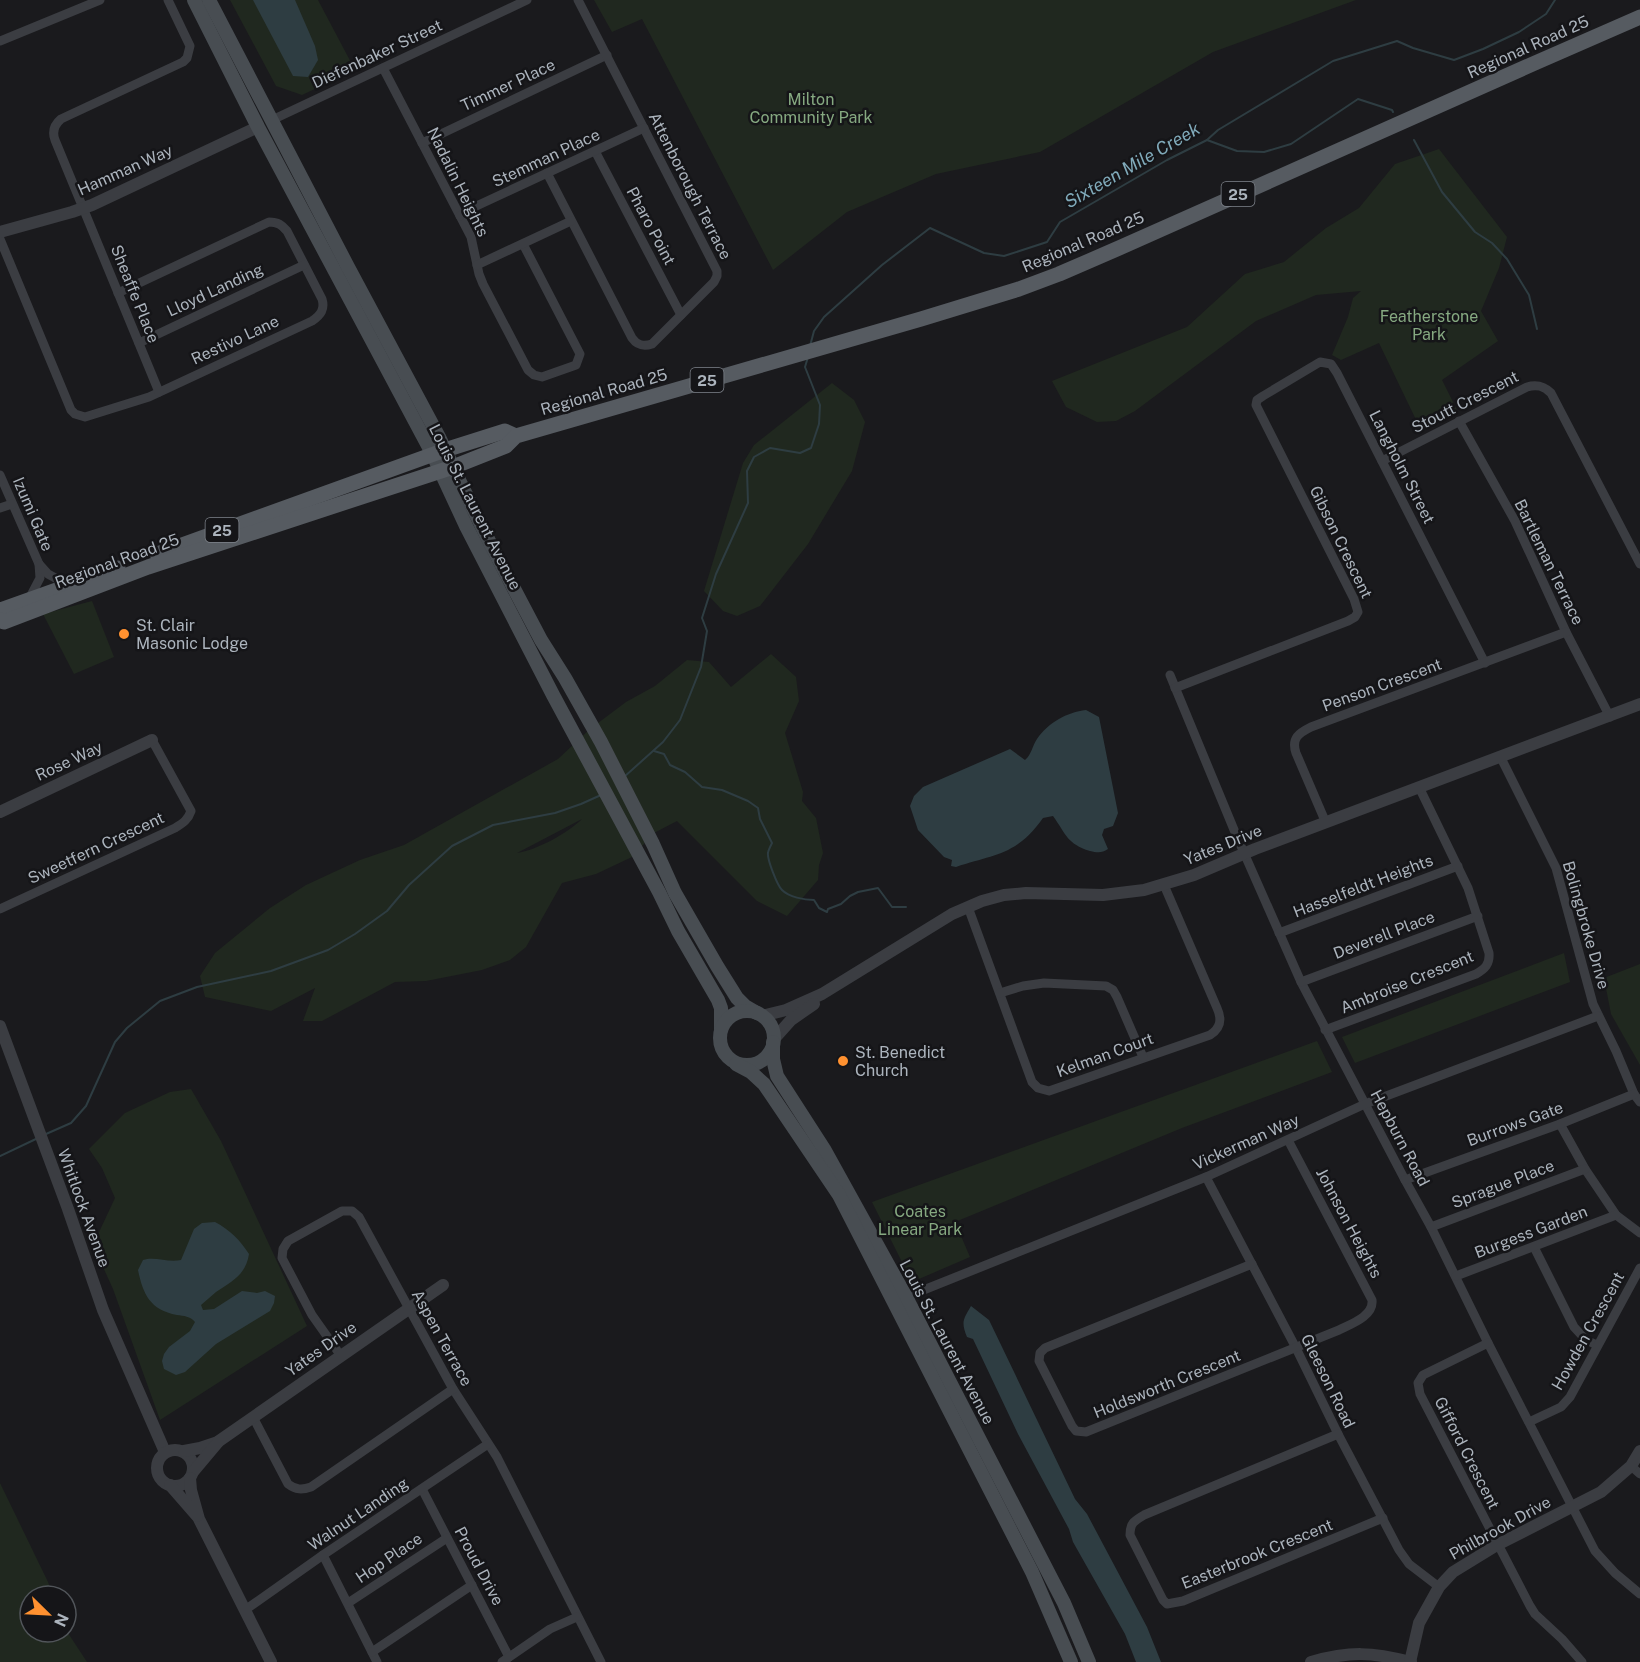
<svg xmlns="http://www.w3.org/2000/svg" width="1640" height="1662" viewBox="0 0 1640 1662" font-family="'Public Sans',sans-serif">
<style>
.green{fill:#20281f;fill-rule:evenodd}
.water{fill:#2e3d42}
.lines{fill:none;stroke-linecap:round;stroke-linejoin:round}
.stream{stroke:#2e3d42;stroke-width:2}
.minor{stroke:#3b3d42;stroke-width:9}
.tertiary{stroke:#3b3d42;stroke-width:12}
.secondary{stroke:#484d52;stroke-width:14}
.primary{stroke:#565b61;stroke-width:15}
.poi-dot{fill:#ff9130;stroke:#151518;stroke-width:2}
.labels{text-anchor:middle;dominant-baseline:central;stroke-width:5;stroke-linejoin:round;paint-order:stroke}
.shield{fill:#151518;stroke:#7f848c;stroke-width:1.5}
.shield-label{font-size:15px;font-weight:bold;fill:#acb4bd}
.street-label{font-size:16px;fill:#acb4bd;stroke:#151518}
.park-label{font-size:16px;fill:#86a981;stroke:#151518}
.poi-label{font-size:16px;fill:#acb4bd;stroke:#151518;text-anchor:start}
.water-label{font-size:18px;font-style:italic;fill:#80aaba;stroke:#151518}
</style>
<rect width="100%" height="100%" fill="#1a1a1d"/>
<g class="green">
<path d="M230,0H318L355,70L302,95L276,86Z"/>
<path d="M594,0H1356L1213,52L1040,152L936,174L847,212L773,270L642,19L612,32Z"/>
<path d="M1439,149L1507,237L1499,268L1481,311L1498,341L1442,380L1457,410L1420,428L1379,343L1341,360L1332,355L1348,317L1353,298L1361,291L1316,295L1256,321L1135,411L1116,421L1097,422L1066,407L1052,381L1187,327L1245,274L1284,262L1326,228L1359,208L1395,164Z"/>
<path d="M832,383L854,400L865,422L852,471L808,544L760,606L737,616L723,611L704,591L743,463L754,445Z"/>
<path d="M92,601L114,657L74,674L43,614Z"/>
<path d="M771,654L796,677L799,701L785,733L803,792L802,801L816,818L823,853L819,865L818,880L787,916L757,901L677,821L654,833L632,857L596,874L562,883L526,947L510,960L482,970L426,981L395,982L322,1021H303L315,988L271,1011L205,997L200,976L215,953L270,908L306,885L360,860L404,845L558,759L590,729L626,702L655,686L687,660L709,662L731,687ZM582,819C568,833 537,850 517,853Z"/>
<path d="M1564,953L1570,982L1355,1063L1342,1037Z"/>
<path d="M1640,964V1065L1611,1014L1604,978Z"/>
<path d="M1317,1041L1332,1072L1182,1128L955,1222L970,1257L912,1282L872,1202Z"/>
<path d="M191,1089L221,1141L307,1326L160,1420L113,1289L93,1245L115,1198L102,1168L89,1149L125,1113L170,1092Z"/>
<path d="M0,1483L48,1582L53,1596H30V1632H66V1630L87,1662H0Z"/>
</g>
<g class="water">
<path d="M253,0H295L315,46L318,60L308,77L293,76Z"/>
<path d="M1086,710L1099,717L1118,813L1113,826L1104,829L1102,835L1108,849C1102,853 1098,853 1090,851C1067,844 1066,834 1053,816L1043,818C1016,856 995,854 956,867L951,866L952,860L944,857L918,830L910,806L914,796L923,787L1010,749L1025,760C1032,754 1032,746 1037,739C1048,723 1067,712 1086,710Z"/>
<path d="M215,1222C230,1230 240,1240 249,1254C246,1275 231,1282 216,1292C211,1296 206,1301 201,1305L203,1310L214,1309L242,1291L257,1293L265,1291L275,1296L274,1303L270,1311L216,1344L185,1372L176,1375L164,1369L162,1361L164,1354L169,1347L190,1331L195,1322C190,1316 184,1316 177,1315C150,1310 143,1294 138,1270L143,1260C155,1256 168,1263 181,1260L194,1229L202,1223Z"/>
<path d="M971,1306L989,1320L1075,1499L1087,1514L1147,1627L1161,1662H1136L1125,1634L1073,1542L1069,1529L1018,1434L973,1339L967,1337C961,1322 963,1320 971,1306Z"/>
</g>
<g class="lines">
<g class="stream">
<path d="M1207,140L1237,151L1264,152L1291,144L1358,99L1392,110L1393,112"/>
<path d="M1414,140L1442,192L1475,232L1492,243L1507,259L1529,295L1537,329"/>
<path d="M810,346L814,331L824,317L882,265L930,228L984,253L1004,256L1047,242L1060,222L1167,160L1207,140L1218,130L1333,61L1397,41L1413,48L1454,60L1483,49L1519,32L1546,14L1555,0"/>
<path d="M654,751L664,754L670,765L685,772L702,787L722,790L748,801L758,808L760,819L772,843C771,845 768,851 768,853C767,859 777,885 782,890C789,897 804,900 814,900L819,908L827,912L828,909L841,904L850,896L858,892L878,888L892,907H906"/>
<path d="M624,777L663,742L680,720L701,667L707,631L702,618L716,574L748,503L747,471L754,457L770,448L800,453L811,448L819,424L820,405L805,367L808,357"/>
<path d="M46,1134L71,1123L86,1106L115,1042L127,1028L160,1001L197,987L271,971L328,950L355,934L387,911L409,885L452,846L493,825L555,813L581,804L601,795"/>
<path d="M0,1156L38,1138"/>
</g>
<g class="minor">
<path d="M0,41L100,0"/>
<path d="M383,68L471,237L479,274L483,284L528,370L534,375L542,377L576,365L580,354L523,244"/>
<path d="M272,120L527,0"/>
<path d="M422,143L607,55"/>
<path d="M595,151L681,315"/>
<path d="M547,173L632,338C637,345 643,347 652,344L714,282L717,276V271L578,0"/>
<path d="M460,216L470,209L644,128"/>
<path d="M0,239L71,410L75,414L85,417L149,397L312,321C321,315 325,309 322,299L287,231C282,225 278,222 269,222L118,293"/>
<path d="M477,265L571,221"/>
<path d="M139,343L304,265"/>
<path d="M159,392L55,140C52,132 54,125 61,119L183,62L187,58L190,46L168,0"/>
<path d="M1459,421L1515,521L1566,632L1610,717"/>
<path d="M1382,461L1527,387C1537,384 1544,386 1551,393L1640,564"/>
<path d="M0,475L39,564L40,578L29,599"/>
<path d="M0,508L12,504"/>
<path d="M39,564L48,574L68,585"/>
<path d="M1170,675L1237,837L1301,982L1405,1180L1431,1227L1488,1343L1595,1551L1615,1573L1640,1594"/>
<path d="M1175,688L1348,621L1355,617L1358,612L1354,599L1256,405L1257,400L1263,396L1320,362L1331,364L1337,373L1485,663"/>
<path d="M1501,758L1556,868L1593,1004L1616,1051L1634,1094L1640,1102"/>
<path d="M1326,823L1296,753C1291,738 1299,733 1311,727L1566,632"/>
<path d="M968,907L1032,1082L1038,1088L1049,1091L1210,1035C1221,1028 1222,1019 1217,1008L1164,885"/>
<path d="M0,909L175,828C183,823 188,820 191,811L152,740"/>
<path d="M1279,933L1458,866"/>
<path d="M1301,982L1478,916"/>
<path d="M1000,993L1023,986L1044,983L1106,986L1113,990L1117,997L1143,1057"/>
<path d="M1325,1030L1476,974C1485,969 1490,964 1489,953L1468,888L1419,787"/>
<path d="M1560,1124L1585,1169L1616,1215L1640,1233"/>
<path d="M1206,1177L1296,1348L1338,1434L1399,1550L1409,1564L1439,1587"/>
<path d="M1405,1180L1560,1124L1634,1094"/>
<path d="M1431,1227L1585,1169"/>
<path d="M1534,1247L1574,1327L1586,1340L1597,1345"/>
<path d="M1252,1264L1045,1348L1040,1353L1039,1361L1072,1426L1076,1431L1086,1432L1339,1330C1351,1324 1374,1316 1372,1300L1288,1140"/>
<path d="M1456,1276L1616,1215"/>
<path d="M906,1297L1206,1177L1365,1104L1598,1016"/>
<path d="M1488,1343L1423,1375L1418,1383L1420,1394L1530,1606L1535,1614L1562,1639L1582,1662"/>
<path d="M341,1356L312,1315L282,1258L283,1249L288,1241L342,1211H352L359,1217L453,1389L497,1457L601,1662"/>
<path d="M253,1417L288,1484C296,1490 302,1490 311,1487L453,1389"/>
<path d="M1529,1422L1561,1407L1570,1397L1640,1268"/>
<path d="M1338,1434L1144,1515C1134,1521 1130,1523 1130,1535L1163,1600L1167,1604L1183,1601L1383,1518"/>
<path d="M1631,1466L1640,1474"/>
<path d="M422,1489L509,1657"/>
<path d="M323,1555L377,1662"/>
<path d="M348,1603L447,1538"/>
<path d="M245,1610L323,1555L488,1444"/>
<path d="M372,1652L472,1585"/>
<path d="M502,1662L550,1629L577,1617"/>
</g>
<g class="tertiary">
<path d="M0,232L72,212L92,205L258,127"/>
<path d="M0,812L152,740"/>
<path d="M762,1016L786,1010L822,994L952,914L982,901L1004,895L1026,893L1103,895L1144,890L1194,875L1255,849L1640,704"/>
<path d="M0,1026L68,1209L103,1310L165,1452"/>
<path d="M774,1039L791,1020L814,1004"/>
<circle cx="175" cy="1468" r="18"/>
<path d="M184,1451L200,1448L218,1442"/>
<path d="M193,1472L219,1441L443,1285"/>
<path d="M190,1478L191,1490L199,1519L271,1662"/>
<path d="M170,1485L197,1516"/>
<path d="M1311,1662C1350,1651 1372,1652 1411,1662"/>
<path d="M1410,1662L1419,1623L1439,1587L1453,1572L1497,1545L1601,1492L1631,1466L1640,1451"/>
</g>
<g class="secondary">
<path d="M194,0L258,127L433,455L466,526L553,695L659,892L678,931L718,1000L721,1008V1029"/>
<path d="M209,0L348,267L439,437L458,478L490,543L541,640L565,678L601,742L653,844L675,893L717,966L737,998L745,1006L757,1013"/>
<circle cx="747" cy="1038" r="27"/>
<path d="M773,1042V1059L777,1076L824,1149L906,1297L1064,1603L1089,1662"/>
<path d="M736,1064L751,1072L764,1084L839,1195L1032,1572L1071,1662"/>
</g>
<g class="primary">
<path d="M157,554L445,450L505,431L516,436"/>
<path d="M0,613L3,609L118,568"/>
<path d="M0,620L4,622L148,567L453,467L506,446L516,436L921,319L1019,289L1059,274L1119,248L1535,63L1640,17"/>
</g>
</g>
<g class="poi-dot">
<circle cx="124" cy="634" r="6"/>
<circle cx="843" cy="1061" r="6"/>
</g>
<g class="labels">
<g class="shield">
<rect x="1221.5" y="182" width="33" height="24" rx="4.5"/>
<rect x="690.5" y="368" width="33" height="24" rx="4.5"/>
<rect x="205.5" y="518" width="33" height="24" rx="4.5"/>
</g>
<g class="shield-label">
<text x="1238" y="194">25</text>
<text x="707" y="380">25</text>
<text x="222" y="530">25</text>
</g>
<g class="street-label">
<text transform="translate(1528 47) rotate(-24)">Regional Road 25</text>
<text transform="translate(377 54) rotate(-25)">Diefenbaker Street</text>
<text transform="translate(508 85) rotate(-25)">Timmer Place</text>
<text transform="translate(546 158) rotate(-25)">Stemman Place</text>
<text transform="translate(125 170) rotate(-24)">Hamman Way</text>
<text transform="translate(458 182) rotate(64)">Nadalin Heights</text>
<text transform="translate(690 186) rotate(63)">Attenborough Terrace</text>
<text transform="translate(651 226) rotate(62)">Pharo Point</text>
<text transform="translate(1083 242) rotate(-23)">Regional Road 25</text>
<text transform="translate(215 290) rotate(-25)">Lloyd Landing</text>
<text transform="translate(135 294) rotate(68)">Sheaffe Place</text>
<text transform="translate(235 340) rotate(-25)">Restivo Lane</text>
<text transform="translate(604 392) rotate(-16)">Regional Road 25</text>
<text transform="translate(1465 402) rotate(-27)">Stoutt Crescent</text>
<text transform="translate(1402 467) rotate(63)">Langholm Street</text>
<text transform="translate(475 507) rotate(63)">Louis St. Laurent Avenue</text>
<text transform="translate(33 514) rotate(67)">Izumi Gate</text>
<text transform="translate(1341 542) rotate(64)">Gibson Crescent</text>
<text transform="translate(117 561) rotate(-20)">Regional Road 25</text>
<text transform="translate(1549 562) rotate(64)">Bartleman Terrace</text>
<text transform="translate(1382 685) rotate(-20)">Penson Crescent</text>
<text transform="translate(69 761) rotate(-25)">Rose Way</text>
<text transform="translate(1223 845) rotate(-22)">Yates Drive</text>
<text transform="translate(96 848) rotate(-25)">Sweetfern Crescent</text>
<text transform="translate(1363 886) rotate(-21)">Hasselfeldt Heights</text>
<text transform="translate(1586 925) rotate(74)">Bolingbroke Drive</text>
<text transform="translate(1384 935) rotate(-21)">Deverell Place</text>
<text transform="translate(1407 982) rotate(-22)">Ambroise Crescent</text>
<text transform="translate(1105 1055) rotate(-20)">Kelman Court</text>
<text transform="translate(1515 1124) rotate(-20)">Burrows Gate</text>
<text transform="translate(1400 1138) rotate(62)">Hepburn Road</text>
<text transform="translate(1246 1142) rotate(-24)">Vickerman Way</text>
<text transform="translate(1503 1184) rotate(-21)">Sprague Place</text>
<text transform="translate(84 1208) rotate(70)">Whitlock Avenue</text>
<text transform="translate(1349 1223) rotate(62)">Johnson Heights</text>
<text transform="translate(1531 1232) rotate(-21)">Burgess Garden</text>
<text transform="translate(1588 1331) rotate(-61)">Howden Crescent</text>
<text transform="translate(442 1338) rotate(61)">Aspen Terrace</text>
<text transform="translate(947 1342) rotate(62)">Louis St. Laurent Avenue</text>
<text transform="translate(321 1349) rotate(-35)">Yates Drive</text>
<text transform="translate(1328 1381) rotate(64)">Gleeson Road</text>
<text transform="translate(1167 1384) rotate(-22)">Holdsworth Crescent</text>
<text transform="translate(1467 1453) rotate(63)">Gifford Crescent</text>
<text transform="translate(358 1514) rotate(-34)">Walnut Landing</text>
<text transform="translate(1500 1528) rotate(-29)">Philbrook Drive</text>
<text transform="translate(1257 1554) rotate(-22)">Easterbrook Crescent</text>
<text transform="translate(389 1558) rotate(-34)">Hop Place</text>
<text transform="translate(479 1566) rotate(62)">Proud Drive</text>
</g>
<g class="park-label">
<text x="811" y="99">Milton<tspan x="811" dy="18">Community Park</tspan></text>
<text x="1429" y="316">Featherstone<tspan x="1429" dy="18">Park</tspan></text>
<text x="920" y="1211">Coates<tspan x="920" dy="18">Linear Park</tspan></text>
</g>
<g class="poi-label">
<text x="136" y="625">St. Clair<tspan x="136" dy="18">Masonic Lodge</tspan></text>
<text x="855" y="1052">St. Benedict<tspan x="855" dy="18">Church</tspan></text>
</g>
<g class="water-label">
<text transform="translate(1132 165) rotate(-30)">Sixteen Mile Creek</text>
</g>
</g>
<g transform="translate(48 1614) rotate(114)"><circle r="28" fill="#151518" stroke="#51555a" stroke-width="1.5"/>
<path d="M0-4.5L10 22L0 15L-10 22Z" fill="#ff9130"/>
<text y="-9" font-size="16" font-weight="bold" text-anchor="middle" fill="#acb4bd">N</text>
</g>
</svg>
